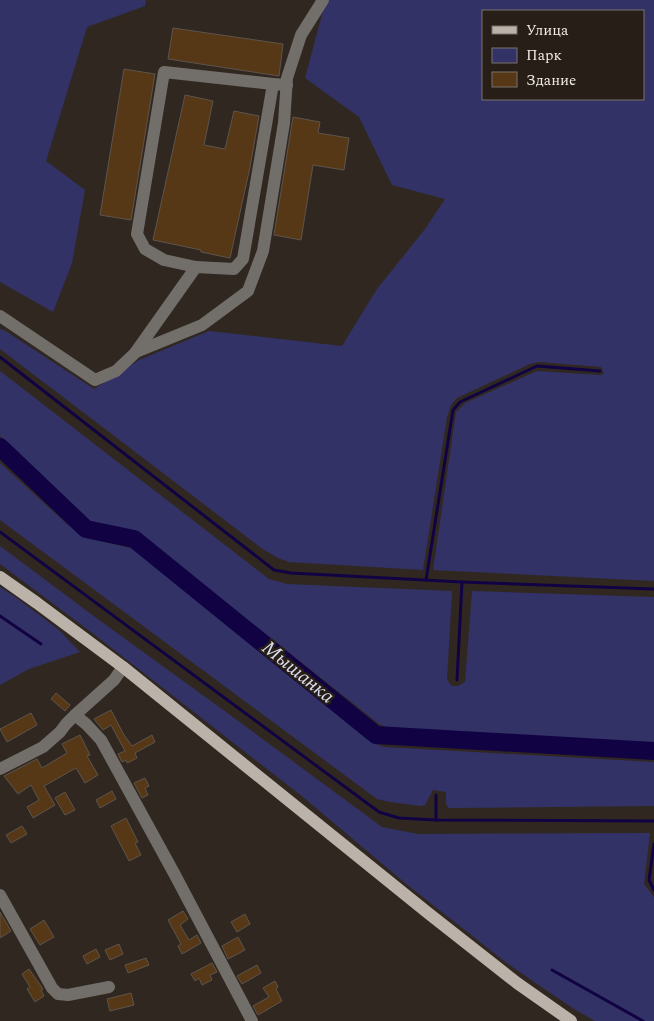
<svg xmlns="http://www.w3.org/2000/svg" width="654" height="1021" viewBox="0 0 654 1021" font-family="Spectral,serif">
<style>
.green{fill:#323267;fill-rule:evenodd}
.lines{fill:none;stroke-linecap:round;stroke-linejoin:round}
.stream{stroke:#110343;stroke-width:3}
.river{stroke:#110343;stroke-width:18}
.building{fill:#573816;stroke:#5d544c}
.minor{stroke:#726e6a;stroke-width:12}
.major{stroke:#bbb2aa;stroke-width:12}
.labels{text-anchor:middle;dominant-baseline:central;stroke-width:5;stroke-linejoin:round;paint-order:stroke}
.water-label{font-size:20px;font-style:italic;fill:#dadcf0;stroke:#261e17}
</style>
<rect width="100%" height="100%" fill="#302820"/>
<g class="green">
<path d="M0,0H146L145,6L87,27L46,161L85,190L72,263L53,312L0,282Z"/>
<path d="M326,0H654V581L433,570L456,412L465,403L537,371L601,375L604,373L601,367L538,362L530,364L457,398L451,405L447,417L423,570L289,562L278,558L264,550L0,349V329L4,330L94,389L139,360L209,331L342,346L377,289L425,229L445,199L392,185L359,117L305,78ZM483,11H643V99H483Z"/>
<path d="M0,371L269,579L287,584L452,591L447,680L452,686H458L465,682L472,591L654,597V744L392,730L379,724L139,534L124,529L98,526L87,519L0,436Z"/>
<path d="M0,463L68,525L86,537L100,541L135,549L283,671L375,744L385,747L654,762V806L449,808L446,804V792L433,790L425,805L421,806L390,802L377,799L0,520Z"/>
<path d="M0,546L95,617L226,712L382,827L418,834L650,833L644,884L654,897V1021H595L574,1009L508,964L405,883L303,797L95,635L0,564Z"/>
<path d="M0,587L18,599L59,630L80,652L29,669L0,685Z"/>
</g>
<g class="lines">
<g class="stream">
<path d="M0,357L274,570L291,573L462,582L654,589"/>
<path d="M0,532L379,812L399,818L436,820L654,821"/>
<path d="M426,580L453,410L460,402L537,366L600,371"/>
<path d="M0,616L41,644"/>
<path d="M457,680L462,582"/>
<path d="M436,820V795"/>
<path d="M654,844L649,880L654,890"/>
<path d="M552,970L643,1021"/>
</g>
<path class="river" d="M0,447L86,529L134,539L376,735L654,751"/>
</g>
<g class="building">
<path d="M173,28L283,44L279,76L168,59Z"/>
<path d="M124,69L155,74L131,220L100,215Z"/>
<path d="M185,95L213,101L204,145L225,149L234,111L259,116L250,167L230,258L201,252V250L153,240Z"/>
<path d="M293,117L320,122L318,133L349,138L344,170L313,165L301,240L274,235Z"/>
<path d="M56,693L70,705L65,711L51,699Z"/>
<path d="M111,710L124,735L132,746L152,735L155,742L135,753L137,758L127,763L126,760L122,762L118,754L125,751L111,725L103,730L94,719Z"/>
<path d="M31,713L37,725L7,742L0,729Z"/>
<path d="M80,735L90,755L87,756L98,775L85,783L76,768L44,786L55,805L33,818L27,807L39,800L31,785L18,794L4,776L37,759L42,768L67,753L62,744Z"/>
<path d="M145,778L149,786L145,788L148,795L142,798L134,783Z"/>
<path d="M112,791L116,799L100,808L96,800Z"/>
<path d="M65,792L75,810L65,815L55,798Z"/>
<path d="M126,818L138,842L135,843L141,855L129,861L111,826Z"/>
<path d="M22,826L27,834L11,843L6,835Z"/>
<path d="M183,911L188,919L180,925L189,940L197,935L201,943L182,954L178,946L181,944L168,920Z"/>
<path d="M0,912L11,931L0,938Z"/>
<path d="M245,914L250,924L237,932L231,922Z"/>
<path d="M44,920L54,937L40,945L30,929Z"/>
<path d="M238,937L245,950L228,959L222,946Z"/>
<path d="M119,944L123,954L110,960L105,950Z"/>
<path d="M96,949L100,957L87,964L83,956Z"/>
<path d="M146,958L149,965L128,973L125,965Z"/>
<path d="M212,963L217,972L210,975L212,980L202,985L199,978L195,981L191,974Z"/>
<path d="M257,965L261,973L242,984L237,976Z"/>
<path d="M29,969L43,989L41,990L44,996L35,1002L27,989L30,987L22,974Z"/>
<path d="M275,981L278,987L276,989L282,1001L258,1015L253,1006L269,997L263,988Z"/>
<path d="M131,993L134,1005L110,1011L107,999Z"/>
</g>
<g class="lines">
<g class="minor">
<path d="M196,267L164,260L145,249L137,234L164,72L273,84"/>
<path d="M0,316L95,380L116,371L135,353L196,267L234,269L243,259L273,84L287,85"/>
<path d="M136,352L202,325L248,291L263,251L284,123L287,78L301,35L323,0"/>
<path d="M75,715L86,724L101,740L175,875L252,1021"/>
<path d="M0,769L43,747L60,732L66,724L75,715L114,680L123,667"/>
<path d="M0,895L52,988L58,994L68,995L109,987"/>
</g>
<path class="major" d="M0,577L37,603L123,667L428,913L517,983L571,1021"/>
</g>
<g class="labels">
<g class="water-label">
<text transform="translate(298 672) rotate(39)">Мышанка</text>
</g>
</g>
<rect x="482" y="10" width="162" height="90" fill="#261e17" stroke="#78706a"/>
<rect x="492" y="26" width="25" height="8" fill="#bbb2aa" stroke="#78706a"/>
<text x="526" y="35" font-size="15" fill="#f2ece7">Улица</text>
<rect x="492" y="48" width="25" height="15" fill="#323267" stroke="#78706a"/>
<text x="526" y="60" font-size="15" fill="#f2ece7">Парк</text>
<rect x="492" y="72" width="25" height="15" fill="#573816" stroke="#78706a"/>
<text x="526" y="85" font-size="15" fill="#f2ece7">Здание</text>
</svg>
